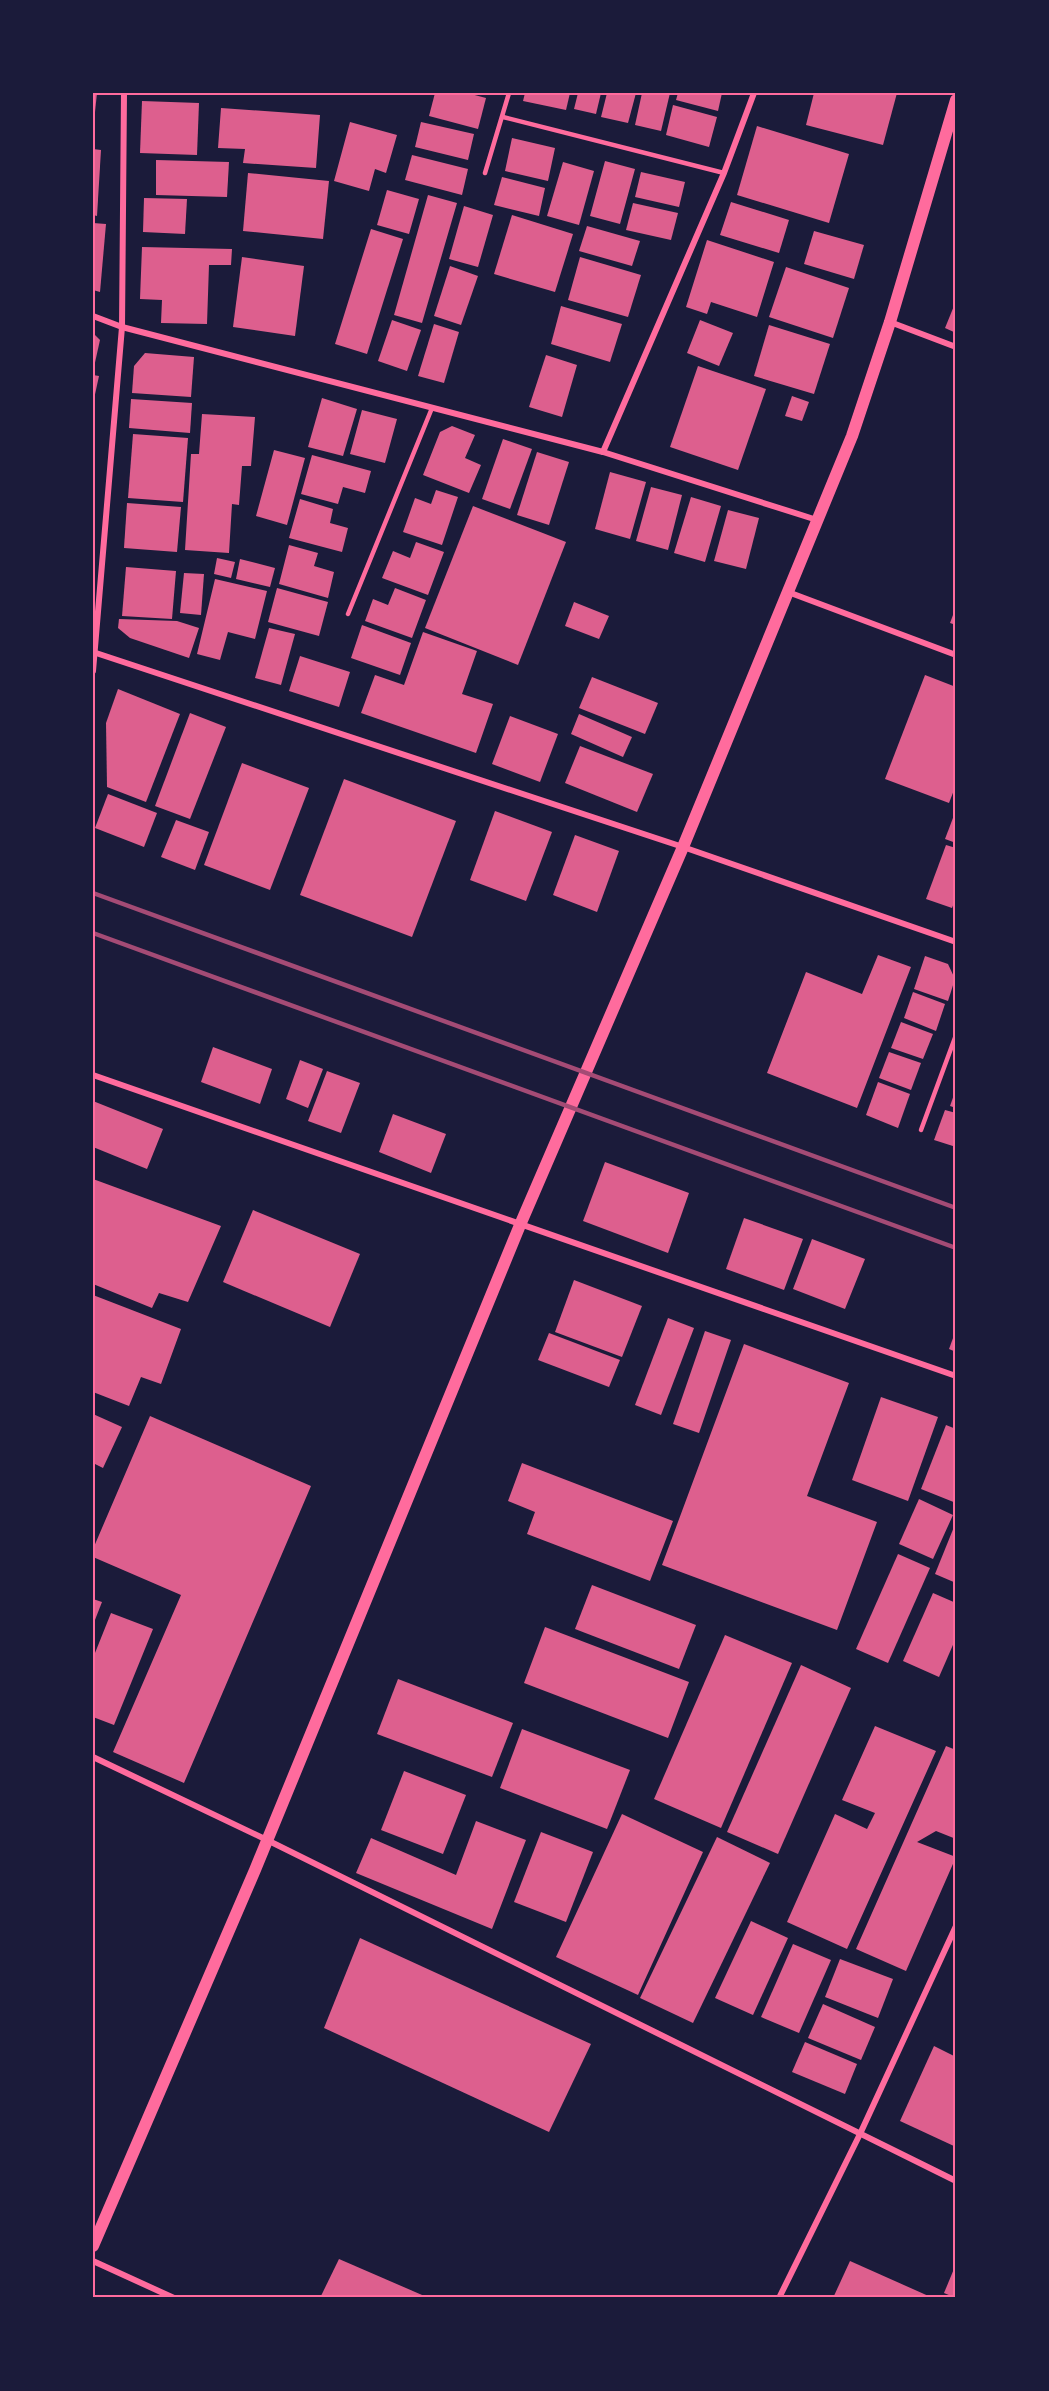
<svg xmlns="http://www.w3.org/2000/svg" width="1049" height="2391" viewBox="0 0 1049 2391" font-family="'Varela Round',sans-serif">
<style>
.building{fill:#dd5f8e}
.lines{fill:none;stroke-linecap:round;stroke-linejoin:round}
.service{stroke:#ff6b9d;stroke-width:4.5}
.minor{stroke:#ff6b9d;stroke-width:6}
.secondary{stroke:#ff6b9d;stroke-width:12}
.rail{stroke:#a44b75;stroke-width:4.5}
.neatline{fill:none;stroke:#ff6b9d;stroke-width:2}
</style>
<rect width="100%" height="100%" fill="#1b1b3a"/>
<g class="building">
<path d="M93,93H97L95,112H93Z"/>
<path d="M435,93H467L486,98L478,129L429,116Z"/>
<path d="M525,93H570L566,110L523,101Z"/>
<path d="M578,93H601L596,114L574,109Z"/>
<path d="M607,93H636L628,123L601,117Z"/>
<path d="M642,93H670L661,131L635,125Z"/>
<path d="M678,93H722L718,111L676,100Z"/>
<path d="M814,93H897L883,145L806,125Z"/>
<path d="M142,101L199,103L197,155L140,153Z"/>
<path d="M673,105L717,117L709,147L666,135Z"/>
<path d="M221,108L320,115L316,168L243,163L245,149L218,148Z"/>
<path d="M350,122L397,135L386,173L375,169L369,191L334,181Z"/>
<path d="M421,122L474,134L468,160L415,147Z"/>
<path d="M757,126L849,154L829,223L737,195Z"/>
<path d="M512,138L555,148L548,181L505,171Z"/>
<path d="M93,149L101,150L97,216L93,215Z"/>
<path d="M412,155L468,169L462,195L405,180Z"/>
<path d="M156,160L229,162L227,197L156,195Z"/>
<path d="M605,161L635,169L620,224L590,216Z"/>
<path d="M563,162L594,171L579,225L547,216Z"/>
<path d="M641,172L685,182L679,207L635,197Z"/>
<path d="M248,173L329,181L323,239L243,231Z"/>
<path d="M502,177L545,188L539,216L494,205Z"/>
<path d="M387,190L419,199L409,234L377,225Z"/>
<path d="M428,195L457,203L422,323L394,315Z"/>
<path d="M144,198L187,199L185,234L143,232Z"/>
<path d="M731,202L789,220L779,253L720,235Z"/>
<path d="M633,203L678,213L671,240L626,230Z"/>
<path d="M464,206L493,215L478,267L449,259Z"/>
<path d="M512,215L573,234L555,292L494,274Z"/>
<path d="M93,223L106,224L100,292L93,290Z"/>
<path d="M587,226L640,241L632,266L579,251Z"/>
<path d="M371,229L403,239L367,354L335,344Z"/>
<path d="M814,231L864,245L854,279L804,264Z"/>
<path d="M707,240L774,262L757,317L711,302L707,314L686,307Z"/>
<path d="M142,247L232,249L231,265H209L207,324L161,323L162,300L140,299Z"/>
<path d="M242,257L304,266L295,336L233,327Z"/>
<path d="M580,257L641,275L628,317L568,300Z"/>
<path d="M450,266L478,276L461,325L434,316Z"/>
<path d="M786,267L849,288L833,338L769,317Z"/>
<path d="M956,301V333L945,328Z"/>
<path d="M561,306L622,324L610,362L551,344Z"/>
<path d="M392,320L421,330L407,371L378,361Z"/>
<path d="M700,320L733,333L719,366L687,353Z"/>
<path d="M434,324L459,332L444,383L418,376Z"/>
<path d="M769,325L830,344L814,394L754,376Z"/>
<path d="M93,333L100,340L94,367H93Z"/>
<path d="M145,353L194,357L191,397L132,393L134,366Z"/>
<path d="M546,355L577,365L562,417L529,407Z"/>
<path d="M698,366L766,389L738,470L670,447Z"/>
<path d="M93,375L99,376L94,399H93Z"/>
<path d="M792,396L809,402L802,421L785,416Z"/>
<path d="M322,398L357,409L343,456L308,447Z"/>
<path d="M131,399L192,403L190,433L129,428Z"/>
<path d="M362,410L397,419L385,463L350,454Z"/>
<path d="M202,414L255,417L251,466H242L239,505L232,504L229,553L185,550L191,454H199Z"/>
<path d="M452,426L475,435L465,458L481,465L469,493L423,475L440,432Z"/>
<path d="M133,434L188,438L183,502L128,498Z"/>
<path d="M503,439L532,449L510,509L482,499Z"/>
<path d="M274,450L305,458L287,525L256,516Z"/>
<path d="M537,452L569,462L549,525L517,515Z"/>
<path d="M312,455L371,471L365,493L343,487L338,504L301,494Z"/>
<path d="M610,472L646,482L630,539L595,529Z"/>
<path d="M651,487L682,495L668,550L636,541Z"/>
<path d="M436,490L458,497L442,545L403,532L415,498L431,504Z"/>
<path d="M691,497L721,506L705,562L674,553Z"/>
<path d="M300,499L333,509L330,523L348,528L342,552L289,538Z"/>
<path d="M127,503L181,507L177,552L124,548Z"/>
<path d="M473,506L566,542L518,665L425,628Z"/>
<path d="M728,510L759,518L746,569L714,561Z"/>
<path d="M416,542L444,552L428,595L382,578L393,551L410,558Z"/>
<path d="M289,545L318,553L314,566L334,572L328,598L279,584Z"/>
<path d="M217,558L235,562L231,578L214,574Z"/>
<path d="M240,559L275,568L270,587L236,579Z"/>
<path d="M126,567L176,571L172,619L122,616Z"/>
<path d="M184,573L204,574L201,615L180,613Z"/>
<path d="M215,579L267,591L255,639L228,632L220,660L197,654Z"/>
<path d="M277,588L328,602L319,636L268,622Z"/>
<path d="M395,588L426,600L412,638L365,621L373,599L388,605Z"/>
<path d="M574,602L609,616L599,639L565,626Z"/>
<path d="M956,607V625L950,623Z"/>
<path d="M119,619L177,621L199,628L189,658L130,638L118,628Z"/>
<path d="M362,625L411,643L400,675L351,658Z"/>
<path d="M269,628L295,634L281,685L255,678Z"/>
<path d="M423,632L477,651L462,694L493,704L476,753L361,713L375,675L404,685Z"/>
<path d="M300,656L350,672L339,707L289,691Z"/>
<path d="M925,675L956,687V785L949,803L885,779Z"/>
<path d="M592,677L658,703L645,734L579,708Z"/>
<path d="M118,689L180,714L146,802L107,787L106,723Z"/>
<path d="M190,713L226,727L190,819L155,806Z"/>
<path d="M579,714L632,737L623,757L571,734Z"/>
<path d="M510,716L558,734L540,782L492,764Z"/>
<path d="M580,746L653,774L637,812L565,783Z"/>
<path d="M242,763L309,788L270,890L204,865Z"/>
<path d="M344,779L456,821L412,937L300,895Z"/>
<path d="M108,794L157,813L144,847L95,828Z"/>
<path d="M956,810V843L945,839Z"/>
<path d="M495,811L552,832L526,901L470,880Z"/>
<path d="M176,820L209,832L195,870L161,857Z"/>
<path d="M575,835L619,851L597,912L553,895Z"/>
<path d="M946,845L956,848V898L952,908L926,899Z"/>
<path d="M878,955L911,967L857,1108L767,1073L806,972L862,994Z"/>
<path d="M925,956L948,964L955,979L948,1001L914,989Z"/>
<path d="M913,992L945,1004L936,1031L904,1018Z"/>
<path d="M901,1022L933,1034L923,1059L891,1048Z"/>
<path d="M213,1047L272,1069L260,1104L201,1082Z"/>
<path d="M889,1052L921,1063L911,1090L879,1078Z"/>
<path d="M300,1060L323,1069L308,1108L286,1099Z"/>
<path d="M327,1071L360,1083L341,1133L308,1121Z"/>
<path d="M878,1082L910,1094L898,1128L866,1115Z"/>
<path d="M956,1089V1108L950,1106Z"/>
<path d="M93,1101L163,1129L147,1169L93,1147Z"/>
<path d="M945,1110L956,1113V1147L934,1140Z"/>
<path d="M393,1114L446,1134L431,1173L379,1152Z"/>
<path d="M605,1162L689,1193L668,1253L583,1221Z"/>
<path d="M93,1179L221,1226L188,1302L159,1293L152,1308L93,1284Z"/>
<path d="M253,1210L360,1254L330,1327L223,1282Z"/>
<path d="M744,1218L803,1239L784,1290L726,1269Z"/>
<path d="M812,1239L865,1259L845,1309L793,1289Z"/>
<path d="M574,1280L642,1306L622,1357L555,1332Z"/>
<path d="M93,1295L181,1329L161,1384L141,1377L129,1406L93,1392Z"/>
<path d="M668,1318L694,1328L661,1415L635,1405Z"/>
<path d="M956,1330V1352L949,1349Z"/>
<path d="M705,1331L731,1340L699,1433L673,1424Z"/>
<path d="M549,1333L620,1360L609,1387L538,1360Z"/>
<path d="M744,1344L849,1383L807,1496L877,1522L837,1630L662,1565Z"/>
<path d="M881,1397L938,1417L908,1501L852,1480Z"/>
<path d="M93,1414L122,1427L103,1468L93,1463Z"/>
<path d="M150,1416L311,1486L184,1783L113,1752L181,1595L93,1557V1549Z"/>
<path d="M946,1425L956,1429V1503L921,1489Z"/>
<path d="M522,1463L673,1521L650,1581L527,1534L535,1512L508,1501Z"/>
<path d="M919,1499L953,1515L933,1559L899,1544Z"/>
<path d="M956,1522V1583L935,1574Z"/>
<path d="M898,1554L930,1568L888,1663L856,1649Z"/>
<path d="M592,1585L696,1625L679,1669L575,1629Z"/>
<path d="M933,1593L956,1603V1638L939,1677L903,1661Z"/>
<path d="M93,1599L102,1602L93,1625Z"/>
<path d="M111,1613L153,1629L114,1725L93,1717V1658Z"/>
<path d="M545,1627L689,1682L668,1738L524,1683Z"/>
<path d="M725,1635L792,1663L721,1828L654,1799Z"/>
<path d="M801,1665L851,1688L778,1854L727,1832Z"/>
<path d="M398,1679L513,1723L492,1777L377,1734Z"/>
<path d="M875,1726L936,1751L847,1949L787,1922L835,1814L867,1829L875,1813L842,1800Z"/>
<path d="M522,1729L630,1770L607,1829L500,1788Z"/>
<path d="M946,1746L956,1750V1839L936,1831L917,1842L956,1857L906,1971L856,1949Z"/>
<path d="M404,1771L466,1795L443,1854L381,1830Z"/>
<path d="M622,1814L703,1852L638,1995L556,1957Z"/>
<path d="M476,1821L526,1840L492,1929L356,1873L371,1838L456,1875Z"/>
<path d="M541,1832L593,1852L566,1922L514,1902Z"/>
<path d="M717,1837L770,1863L693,2023L640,1998Z"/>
<path d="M751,1921L788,1938L753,2015L715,1998Z"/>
<path d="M360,1938L591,2044L549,2132L324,2028Z"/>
<path d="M793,1944L831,1960L799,2033L761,2017Z"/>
<path d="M840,1959L893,1979L878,2018L825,1997Z"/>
<path d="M823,2004L875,2027L861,2060L808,2038Z"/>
<path d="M805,2042L857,2064L845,2094L792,2072Z"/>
<path d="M934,2046L956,2057V2147L900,2121Z"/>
<path d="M339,2259L429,2298H320Z"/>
<path d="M850,2261L933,2298H833Z"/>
<path d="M956,2264V2298L944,2293Z"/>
</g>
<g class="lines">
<g class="service">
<path d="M503,117L724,173"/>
<path d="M485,173L509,93"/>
<path d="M348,614L432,408"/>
<path d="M921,1130L956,1035"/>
</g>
<g class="minor">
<path d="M93,316L122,327L603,452L817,520"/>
<path d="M890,322L956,347"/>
<path d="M603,452L724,173L754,93"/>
<path d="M788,592L956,655"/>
<path d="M93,652L683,847L956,942"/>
<path d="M93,671L122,327L124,93"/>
<path d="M93,1075L956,1376"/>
<path d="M93,1757L267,1840L956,2181"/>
<path d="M93,2261L174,2298"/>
<path d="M779,2298L860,2134L956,1926"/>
</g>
<path class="secondary" d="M93,2246L255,1870L520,1225L683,847L852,436L890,322L956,100"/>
<g class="rail">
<path d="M93,893L956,1208"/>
<path d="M93,933L956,1248"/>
</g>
</g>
<rect width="1049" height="2391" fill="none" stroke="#1b1b3a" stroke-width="189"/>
<rect x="94" y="94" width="860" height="2202" class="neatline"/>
</svg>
